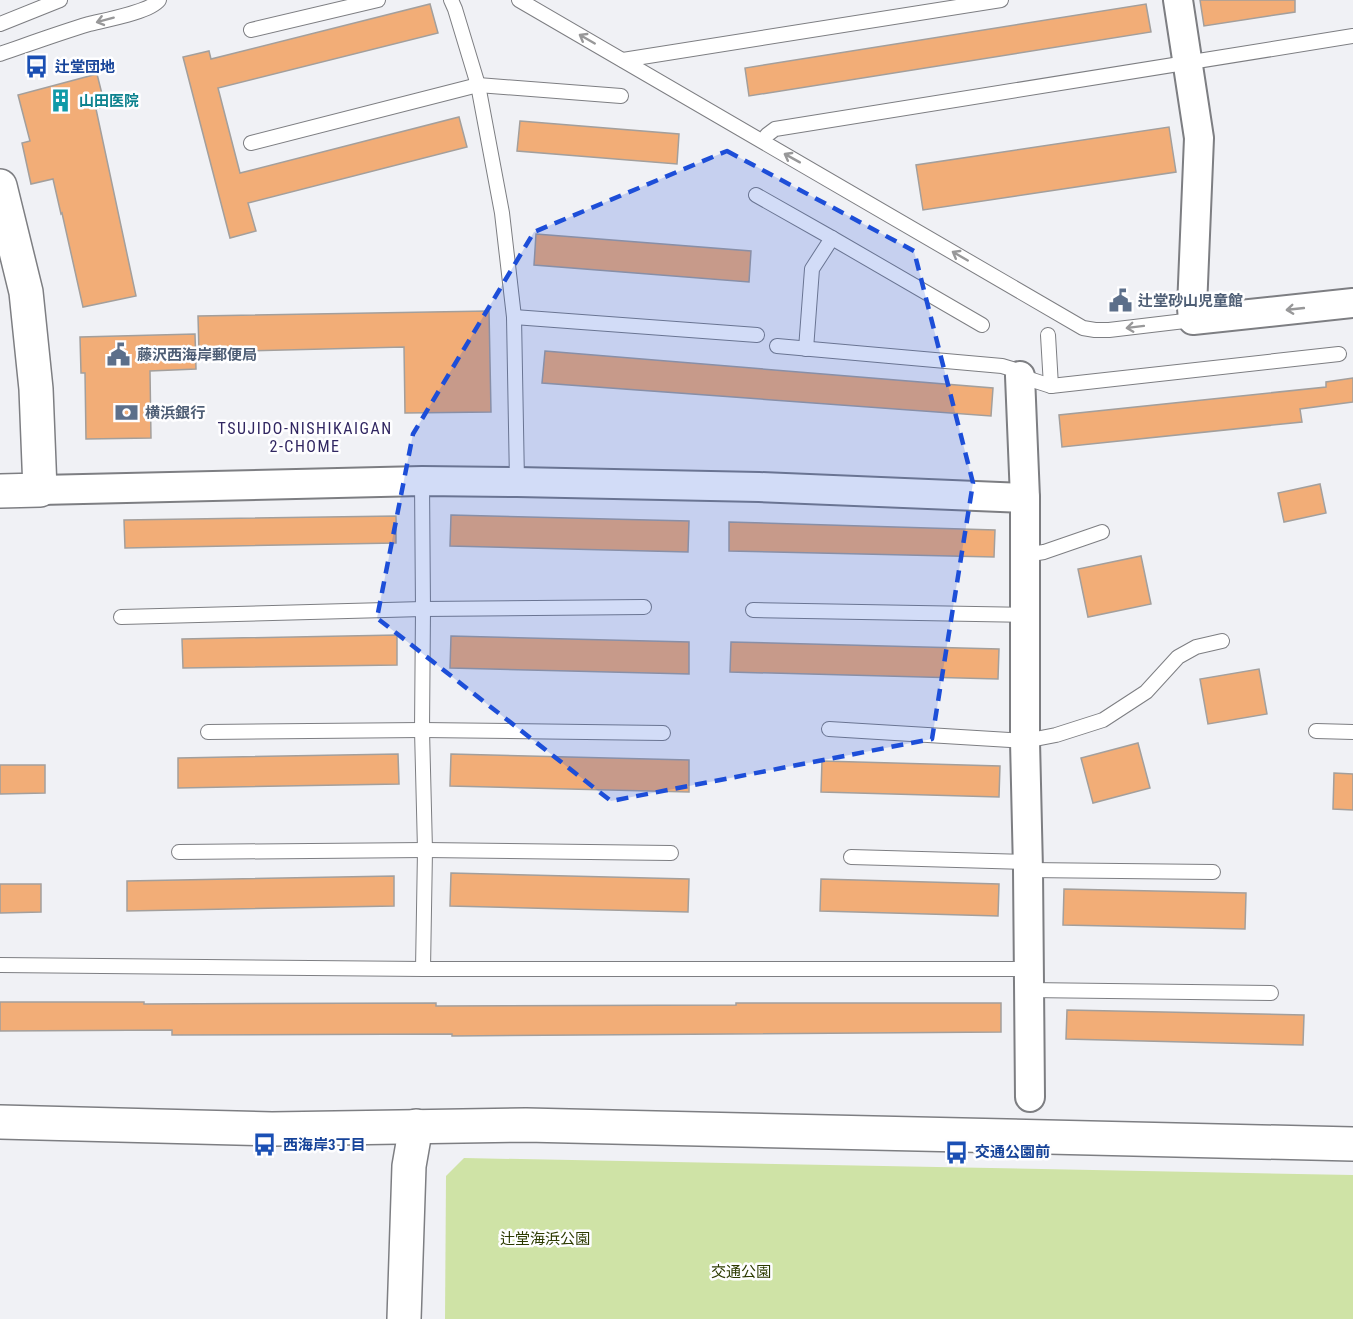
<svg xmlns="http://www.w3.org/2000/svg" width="1353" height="1319" viewBox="0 0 1353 1319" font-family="'Roboto Condensed','Noto Sans JP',sans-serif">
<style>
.green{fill:#cfe3a6}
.building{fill:#f2ad77;stroke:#a39f9c;stroke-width:1.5}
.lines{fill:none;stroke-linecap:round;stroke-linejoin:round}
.service-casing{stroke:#7d7e82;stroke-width:16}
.minor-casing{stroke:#7d7e82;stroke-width:32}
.tertiary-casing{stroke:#7d7e82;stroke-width:36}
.service{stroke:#fff;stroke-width:14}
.minor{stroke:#fff;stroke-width:28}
.tertiary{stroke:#fff;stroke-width:33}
.oneway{stroke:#989899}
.marked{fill:#1d4ed8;fill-opacity:0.2;stroke:#1d4ed8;stroke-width:4.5;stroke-dasharray:12 8;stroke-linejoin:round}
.labels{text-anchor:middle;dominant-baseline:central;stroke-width:5;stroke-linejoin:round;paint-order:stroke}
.transit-label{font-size:15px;font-weight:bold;fill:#164399;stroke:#fefeff;text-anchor:start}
.culture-label{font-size:15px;font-weight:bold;fill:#0d838f;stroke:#fefeff;text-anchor:start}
.service-label{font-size:15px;font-weight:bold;fill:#4e5e75;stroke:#fefeff;text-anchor:start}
.park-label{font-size:15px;fill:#2c3a00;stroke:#fefeff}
.neighbourhood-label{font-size:16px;letter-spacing:1.5px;fill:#302661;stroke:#fefeff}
</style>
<rect width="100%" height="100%" fill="#f0f1f5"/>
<path class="green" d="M464,1158L1353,1175V1319H445L446,1176Z"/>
<g class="building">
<path d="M1200,0H1295V12L1204,26Z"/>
<path d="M430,4L438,33L218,88L240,173L459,117L467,147L248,203L256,231L230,238L183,57L209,51L211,59Z"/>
<path d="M1146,4L1151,32L749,96L745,68Z"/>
<path d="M97,74L105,106L96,109L136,296L83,307L62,213L61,214L53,179L31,184L22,143L30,141L18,95Z"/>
<path d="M520,121L679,134L677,164L517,151Z"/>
<path d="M1169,127L1176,172L923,210L916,165Z"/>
<path d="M536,234L751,251L749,282L534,265Z"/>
<path d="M489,311L491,412L405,413L404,347L199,352L198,316Z"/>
<path d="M195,334L196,369L150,371L151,438L86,439L85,373H81L80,337Z"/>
<path d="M545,351L993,388L991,416L542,383Z"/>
<path d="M1353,378V402L1300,409L1302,422L1062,447L1059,415L1326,387V382Z"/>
<path d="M1320,484L1326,513L1284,522L1278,493Z"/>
<path d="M451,515L689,521L688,552L450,546Z"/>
<path d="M396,516V543L125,548L124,520Z"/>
<path d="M729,522L995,530L994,557L729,551Z"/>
<path d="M1141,556L1151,604L1088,617L1078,569Z"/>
<path d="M397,635V665L183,668L182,639Z"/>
<path d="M451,636L689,642V674L450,668Z"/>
<path d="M731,642L999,649L998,679L730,672Z"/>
<path d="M1259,669L1267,714L1208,724L1200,679Z"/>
<path d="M1138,743L1150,788L1093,803L1081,758Z"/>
<path d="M398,754L399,784L178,788V758Z"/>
<path d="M451,754L689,760V792L450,786Z"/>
<path d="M822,761L1000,766L999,797L821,792Z"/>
<path d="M0,765H45V793L0,794Z"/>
<path d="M1334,773L1353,774V810L1333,809Z"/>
<path d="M451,873L689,879L688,912L450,906Z"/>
<path d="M394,876V906L127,911V881Z"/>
<path d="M821,879L999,884L998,916L820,911Z"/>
<path d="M0,884H41V912L0,913Z"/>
<path d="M1064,889L1246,893L1245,929L1063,925Z"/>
<path d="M0,1002H144V1004L436,1003V1006L736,1005V1003H1001V1032L452,1036V1034L172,1035V1030L0,1031Z"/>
<path d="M1067,1010L1304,1015L1303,1045L1066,1039Z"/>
</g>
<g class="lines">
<defs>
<g id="service">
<path d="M451,0L455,9L478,85L502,213L514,317L517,482"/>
<path d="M519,0L1083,328L1095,330H1109L1193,320"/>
<path d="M0,24L60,0"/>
<path d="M251,30L378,0"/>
<path d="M0,54C29,44 59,33 89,24C105,20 150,12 159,0"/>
<path d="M623,60L1001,0"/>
<path d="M767,135L775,129L1353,36"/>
<path d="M251,143L478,85L621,96"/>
<path d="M756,195L832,238L982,325"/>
<path d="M514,317L757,335"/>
<path d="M1048,335L1051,386"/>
<path d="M777,346L1002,366L1012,369L1020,376L1051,386L1339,354"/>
<path d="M806,349L812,269L832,238"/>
<path d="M422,481L423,609L422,730L425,850L423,969"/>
<path d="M1025,555L1044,552L1102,532"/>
<path d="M753,610L1026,615"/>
<path d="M121,617L423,609L644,607"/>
<path d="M829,729L1025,741L1056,735L1103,720L1146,692L1178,657L1196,647L1222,641"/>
<path d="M1316,731L1353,732"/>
<path d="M208,732L422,730L663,733"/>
<path d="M179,852L425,850L671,853"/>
<path d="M851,857L1028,862"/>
<path d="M1028,870L1213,872"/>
<path d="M0,965L423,969H1028"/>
<path d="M1028,990L1271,993"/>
</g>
<g id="minor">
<path d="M1178,0L1199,138L1192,308L1193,320L1353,303"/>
<path d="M1020,376L1025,498V741L1028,870L1030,1097"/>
<path d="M40,490L422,481L517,482L759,487L1025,498"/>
</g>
<g id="tertiary">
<path d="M0,186L26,292L36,389L40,490L0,491"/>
<path d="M0,1122L272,1129L526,1125L1353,1144"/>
<path d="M404,1319L409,1166L416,1126"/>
</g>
</defs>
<use href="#service" class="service-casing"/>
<use href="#minor" class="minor-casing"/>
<use href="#tertiary" class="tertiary-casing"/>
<use href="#service" class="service"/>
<use href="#minor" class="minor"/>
<use href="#tertiary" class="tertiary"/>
</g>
<defs><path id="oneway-shaft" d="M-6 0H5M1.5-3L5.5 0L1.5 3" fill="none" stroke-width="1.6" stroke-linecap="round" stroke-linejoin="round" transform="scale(1.5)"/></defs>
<g class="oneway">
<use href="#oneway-shaft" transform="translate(105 20) rotate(165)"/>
<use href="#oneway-shaft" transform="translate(587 39) rotate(-150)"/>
<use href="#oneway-shaft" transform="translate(792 158) rotate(-151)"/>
<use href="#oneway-shaft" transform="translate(960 256) rotate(-150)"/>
<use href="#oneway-shaft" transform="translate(1295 309) rotate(174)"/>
<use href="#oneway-shaft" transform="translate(1135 327) rotate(173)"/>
</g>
<path class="marked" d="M727,151L914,251L973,483L932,739L611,801L377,618L413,434L534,232Z"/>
<defs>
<symbol id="bus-bare" viewBox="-9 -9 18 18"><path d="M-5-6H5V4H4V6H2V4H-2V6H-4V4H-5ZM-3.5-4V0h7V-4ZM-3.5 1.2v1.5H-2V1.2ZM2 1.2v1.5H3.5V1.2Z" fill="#1a4fb4" stroke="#fefeff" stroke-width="2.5" paint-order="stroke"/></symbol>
<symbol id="building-bare" viewBox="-9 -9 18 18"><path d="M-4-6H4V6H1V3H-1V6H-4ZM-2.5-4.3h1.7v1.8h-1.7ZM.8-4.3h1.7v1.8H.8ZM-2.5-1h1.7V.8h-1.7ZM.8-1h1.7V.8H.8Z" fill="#0f9aa8" stroke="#fefeff" stroke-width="2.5" paint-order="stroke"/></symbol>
<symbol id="civic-bare" viewBox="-9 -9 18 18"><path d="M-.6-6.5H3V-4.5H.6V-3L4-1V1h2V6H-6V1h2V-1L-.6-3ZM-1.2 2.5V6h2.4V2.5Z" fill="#5c6f8a" stroke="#fefeff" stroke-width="2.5" paint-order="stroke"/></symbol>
<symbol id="bank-bare" viewBox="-9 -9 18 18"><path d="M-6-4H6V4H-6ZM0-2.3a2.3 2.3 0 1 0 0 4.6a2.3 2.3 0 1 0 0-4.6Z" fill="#5c6f8a" stroke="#fefeff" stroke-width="2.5" paint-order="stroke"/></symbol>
</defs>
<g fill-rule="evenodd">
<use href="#bus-bare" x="20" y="50" width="33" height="33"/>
<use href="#building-bare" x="44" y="84" width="33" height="33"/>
<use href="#civic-bare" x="1104" y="284" width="33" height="33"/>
<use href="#civic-bare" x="102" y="338" width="33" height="33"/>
<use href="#bank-bare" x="110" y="396" width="33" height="33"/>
<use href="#bus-bare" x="248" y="1128" width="33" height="33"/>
<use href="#bus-bare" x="940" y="1136" width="33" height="33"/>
</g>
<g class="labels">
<g class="transit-label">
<text x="55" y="67">辻堂団地</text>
<text x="283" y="1145">西海岸3丁目</text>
<text x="975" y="1152">交通公園前</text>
</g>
<g class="culture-label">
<text x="79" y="101">山田医院</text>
</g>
<g class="service-label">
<text x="1138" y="301">辻堂砂山児童館</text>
<text x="137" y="355">藤沢西海岸郵便局</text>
<text x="145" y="413">横浜銀行</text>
</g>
<g class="park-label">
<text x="545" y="1239">辻堂海浜公園</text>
<text x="741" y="1272">交通公園</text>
</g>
<g class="neighbourhood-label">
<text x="305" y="428">TSUJIDO-NISHIKAIGAN<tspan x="305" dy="18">2-CHOME</tspan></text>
</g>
</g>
</svg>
